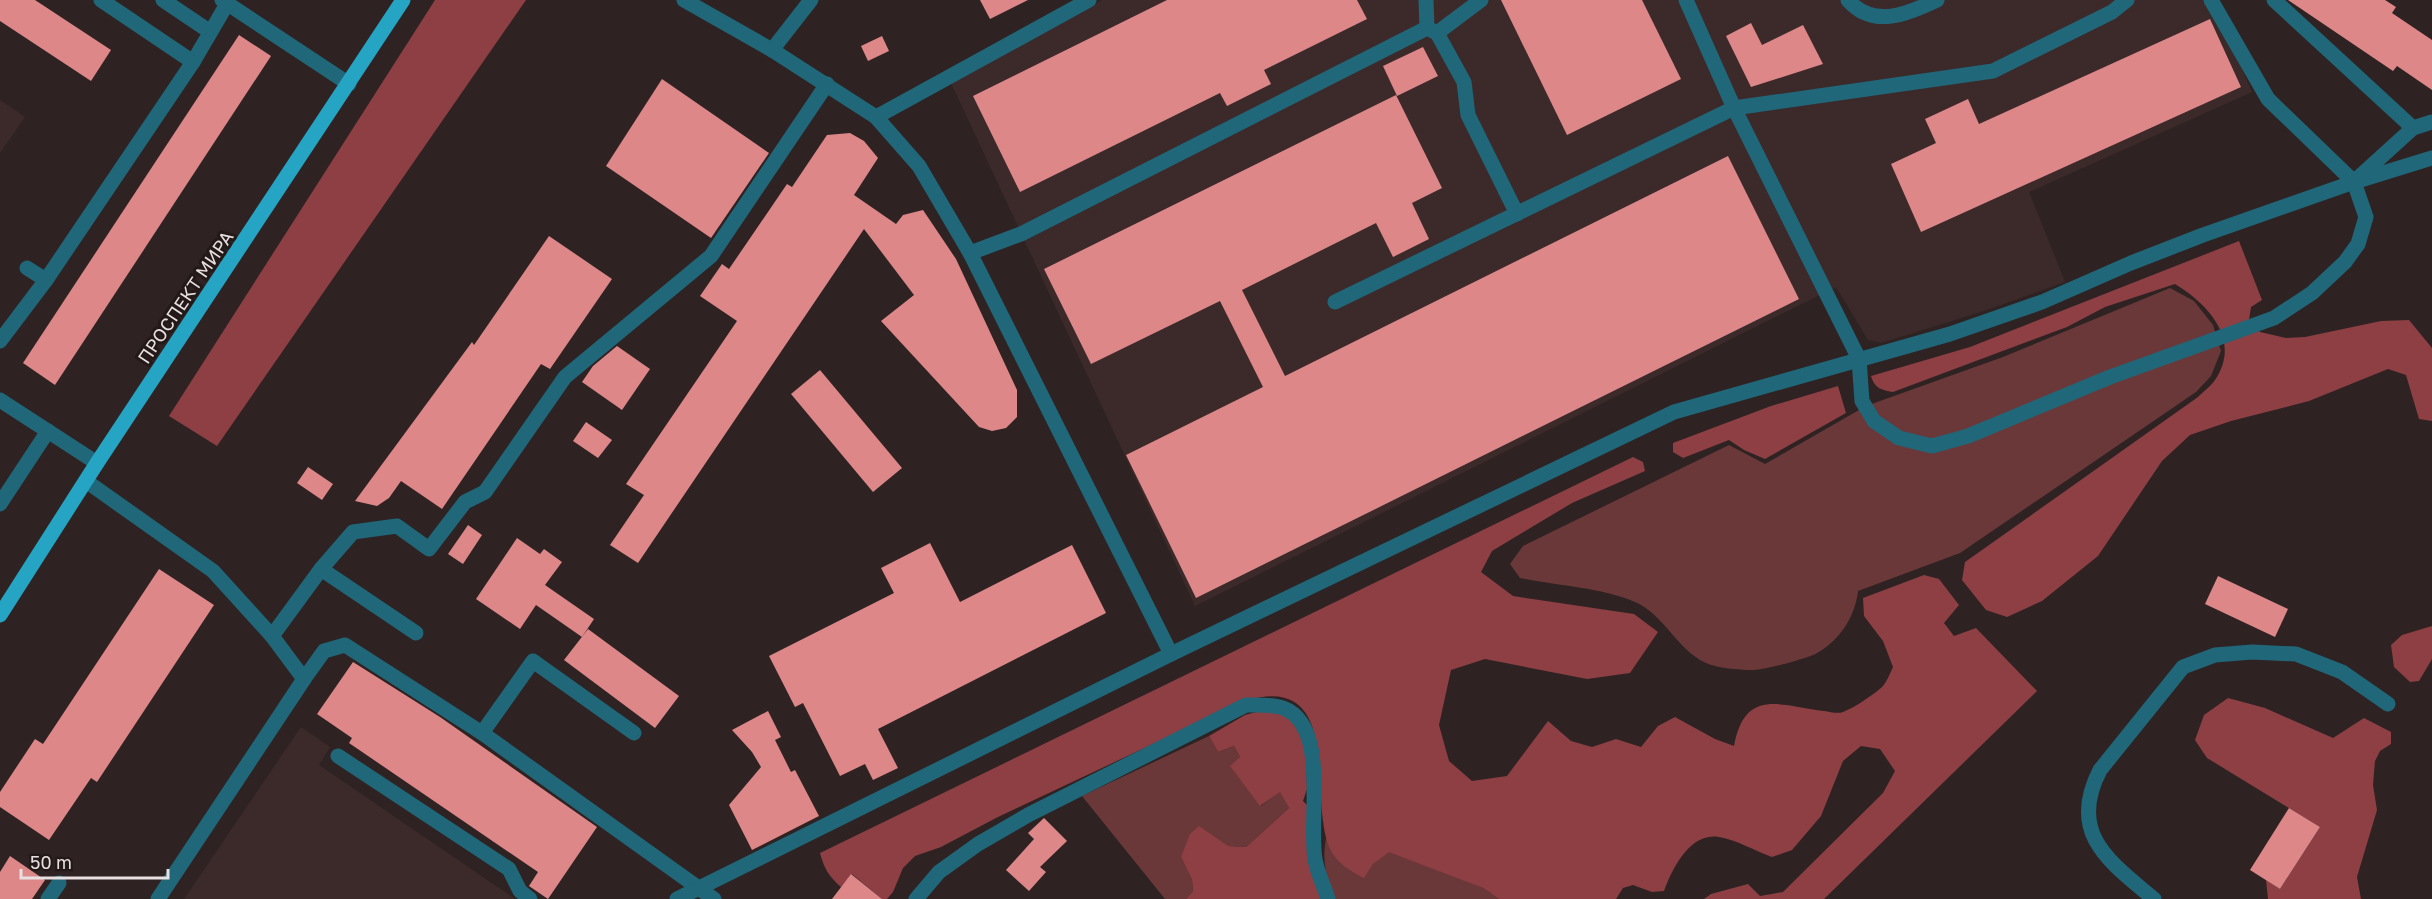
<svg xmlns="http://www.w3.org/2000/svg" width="2432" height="899" viewBox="0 0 2432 899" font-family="'Golos Text',sans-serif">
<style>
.built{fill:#3c2a2a}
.green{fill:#6b383a}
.forest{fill:#8d3f43}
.building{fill:#dd8789}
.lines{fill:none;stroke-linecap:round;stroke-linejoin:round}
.minor{stroke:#20677a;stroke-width:15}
.major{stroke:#25a4c3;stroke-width:15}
.labels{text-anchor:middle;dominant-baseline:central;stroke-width:6;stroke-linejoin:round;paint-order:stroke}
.street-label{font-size:18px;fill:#e8e0e0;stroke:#241919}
</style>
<rect width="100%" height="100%" fill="#2e2322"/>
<g class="built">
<path d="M1102,0H2211L2252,92L2029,192L2065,282L1987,310L1881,343L1868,340L1836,287L1195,606L951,83Z"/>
<path d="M0,100L25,117L0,153Z"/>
<path d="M301,727L330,747L319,765L515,899H184Z"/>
</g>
<g class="green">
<path d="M2170,288L2194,301L2213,325L2221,351L2211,376L2196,392L1960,553L1858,591C1855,617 1840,640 1817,653C1807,659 1763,670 1751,670C1739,670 1717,668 1706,663C1676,649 1664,614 1635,602C1599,587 1558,586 1520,578L1510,564L1523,546L1729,445L1765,464L1866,406L2003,357Z"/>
<path d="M1209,736L1218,752L1234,746L1240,757L1231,767L1261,806L1280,791L1289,808L1246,847L1228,846L1181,857L1192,880L1193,891L1186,899H1165L1082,796Z"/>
<path d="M1331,827L1483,888L1499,899H1335C1325,879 1319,846 1331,827Z"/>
</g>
<g class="forest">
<path d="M435,0H526L217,446L169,416Z"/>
<path d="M2239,241L2262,300L2251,307L2249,320L2260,332L2286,338L2305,337L2381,321L2409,320L2432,348V421L2419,419L2406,375L2388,369L2309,401L2231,421L2190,435L2162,461L2098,556L2042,601L2007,617L1986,610L1962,580L1965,562L2198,397C2204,391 2211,386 2215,380C2242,340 2208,304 2175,284L2105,307L2067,327L1893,392C1882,390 1875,389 1871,376L1970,347Z"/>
<path d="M1838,386L1846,413L1765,459L1744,450L1729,440L1683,458L1673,452V443L1771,406Z"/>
<path d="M1633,457L1643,462L1645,471L1572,503L1492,551L1481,572L1513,596L1634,614L1658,632L1630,673L1587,679L1485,659L1451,670L1439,725L1449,761L1472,781L1507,776L1548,721L1571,741L1592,747L1616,739L1641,747L1658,726L1675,717L1715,739L1734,746C1745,687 1781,706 1824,711C1830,712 1838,714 1843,712C1854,708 1873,695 1882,687C1887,682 1890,673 1893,667L1883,641L1864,616L1863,598L1924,575L1939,579L1959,605L1944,623L1954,636L1976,628L2037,691L1824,899H1704L1711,894L1748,884L1760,896L1783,892L1883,793L1895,771L1880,749L1861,746L1843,761L1821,816L1792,850L1772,857C1755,851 1737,840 1719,837C1690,832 1672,869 1664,891L1652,892L1633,885L1623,888L1616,899H1499L1483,888L1389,852L1373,864L1364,878C1351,872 1336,862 1330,849C1307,798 1346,670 1244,701L996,818L941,847L915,856L903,868L893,892L887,899H882L852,874L841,887C829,877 824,868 820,853Z"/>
<path d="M2432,626V659L2419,681L2410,682L2394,667L2391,645L2402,635Z"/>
<path d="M2228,698L2265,708L2333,738L2364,718L2391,732V744L2380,751L2375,761L2373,785L2377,810L2357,877L2361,899H2268L2266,880L2280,889L2320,827L2207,758L2195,740L2204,715Z"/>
<path d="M1260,711L1287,714L1306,743L1307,789L1303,801L1307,805L1323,899H1186L1193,891L1192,880L1181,857L1190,834L1199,826L1228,846L1246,847L1289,808L1280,792L1260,806L1230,766L1240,757L1234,746L1218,752L1209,736L1245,715Z"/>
</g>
<g class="building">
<path d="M0,0H35L111,50L91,81L0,21Z"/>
<path d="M980,0H1028L990,19Z"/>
<path d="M1167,0H1357L1367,19L1264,70L1271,84L1227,106L1220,93L1020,192L973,96Z"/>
<path d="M1501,0H1642L1681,79L1567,135Z"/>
<path d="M2288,0H2385L2396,7L2392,13L2432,40V90L2397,66L2393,71Z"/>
<path d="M2210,19L2241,87L1921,232L1891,164L1936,143L1925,119L1968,99L1979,124Z"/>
<path d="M1751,23L1762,45L1803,25L1823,64L1751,87L1726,36Z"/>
<path d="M239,35L271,56L55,385L23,363Z"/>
<path d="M882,36L889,51L868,61L861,46Z"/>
<path d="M1423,47L1438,76L1397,96L1383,66Z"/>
<path d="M662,79L769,153L711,238L606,166Z"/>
<path d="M1396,95L1442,188L1412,203L1429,239L1393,257L1376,223L1242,290L1285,376L1728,156L1799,299L1196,598L1126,455L1263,387L1220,301L1091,364L1044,269Z"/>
<path d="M850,133L864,141L878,158L854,195L896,224L903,215L923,210L956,259L1017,390V417L1006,428L992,431L979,427L881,321L914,295L864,229L638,563L610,545L644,495L626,484L737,321L700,296L722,264L729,269L787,184L792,187L827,135Z"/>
<path d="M549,236L612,279L550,369L541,364L442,509L401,481L389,498L377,506L355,501L472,342L474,345Z"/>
<path d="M617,346L650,369L622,410L582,382L593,366Z"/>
<path d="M820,370L902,468L873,492L791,394Z"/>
<path d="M586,422L612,440L598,458L573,441Z"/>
<path d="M308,467L333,484L322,500L297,483Z"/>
<path d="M468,525L482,535L463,564L448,554Z"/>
<path d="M517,538L540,554L544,549L562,562L545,585L594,619L582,637L536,605L520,629L476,599Z"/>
<path d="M930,543L960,602L1072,545L1106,613L878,729L898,768L873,780L865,764L840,776L803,703L795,707L769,656L894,593L881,568Z"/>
<path d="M159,569L214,605L97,782L91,778L49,840L0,807V792L35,739L43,744Z"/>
<path d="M2218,576L2288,609L2275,637L2205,604Z"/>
<path d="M588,629L679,696L655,728L564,660Z"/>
<path d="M353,662L440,717L597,827L548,899L529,886L538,872L349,743L352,738L317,714Z"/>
<path d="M768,711L781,737L775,740L791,772L795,770L819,816L752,850L729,805L761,767L752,752L732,730Z"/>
<path d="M2289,808L2320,827L2280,889L2250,870Z"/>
<path d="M1044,818L1067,841L1040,867L1046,872L1029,891L1006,870L1034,839L1028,833Z"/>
<path d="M10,856L45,880L32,899H0V872Z"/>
<path d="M851,874L882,899H832Z"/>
</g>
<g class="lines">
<g class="minor">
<path d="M101,0L193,62"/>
<path d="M163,0L209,31"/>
<path d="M222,0L349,84"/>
<path d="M684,0L772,50L876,117L919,166L970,253L1171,654"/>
<path d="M1426,0L1427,28"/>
<path d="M1686,0L1734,108L1859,359L1862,401L1874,421L1899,438L1932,446L1968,436L2110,377L2274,318L2312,293L2345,262L2358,244L2366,217L2354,182L2268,99L2211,0"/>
<path d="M1848,0C1873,29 1908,14 1937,0"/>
<path d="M2274,0L2413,128L2432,122"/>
<path d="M1437,33L1481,0"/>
<path d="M772,50L811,0"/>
<path d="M876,117L1089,0"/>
<path d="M2358,178L2413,128"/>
<path d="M970,253L1021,234L1427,28L1437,33L1464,82L1468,115L1517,214"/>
<path d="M27,268L46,280"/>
<path d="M1335,302L1734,108L1993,71L2112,12L2127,0"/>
<path d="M0,341L46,280L193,62L227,4"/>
<path d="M0,400L97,463"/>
<path d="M86,481L213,571L272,636L304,679L324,651L345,645L482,733L714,899"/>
<path d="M0,504L48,431"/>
<path d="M321,569L353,532L397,526L429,549L465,502L485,492L565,377L711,256L827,84"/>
<path d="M272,636L321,569L416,633"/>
<path d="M482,733L533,661L634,733"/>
<path d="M338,756L509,869L520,891L530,899"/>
<path d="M48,899L59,883"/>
<path d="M158,899L304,679"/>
<path d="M677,899L1171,654L1674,412L1950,334L2042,302L2131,263L2203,235L2354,182L2432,158"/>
<path d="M916,899L939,872L978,844L1028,815L1246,705C1258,705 1271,704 1283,708C1330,725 1308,821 1315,859C1317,872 1324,886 1328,899"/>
<path d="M2154,899C2110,862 2067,834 2100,770L2183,667L2215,655L2252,652L2296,654L2342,672L2388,704"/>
</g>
<path class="major" d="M0,615L97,463L403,0"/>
</g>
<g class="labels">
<g class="street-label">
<text transform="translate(185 297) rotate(-56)">ПРОСПЕКТ МИРА</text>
</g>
</g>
<path d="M21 869v9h147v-9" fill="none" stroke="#e8e0e0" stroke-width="3"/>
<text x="30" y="869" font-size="18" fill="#e8e0e0" stroke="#241919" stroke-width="4.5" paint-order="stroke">50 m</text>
</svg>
